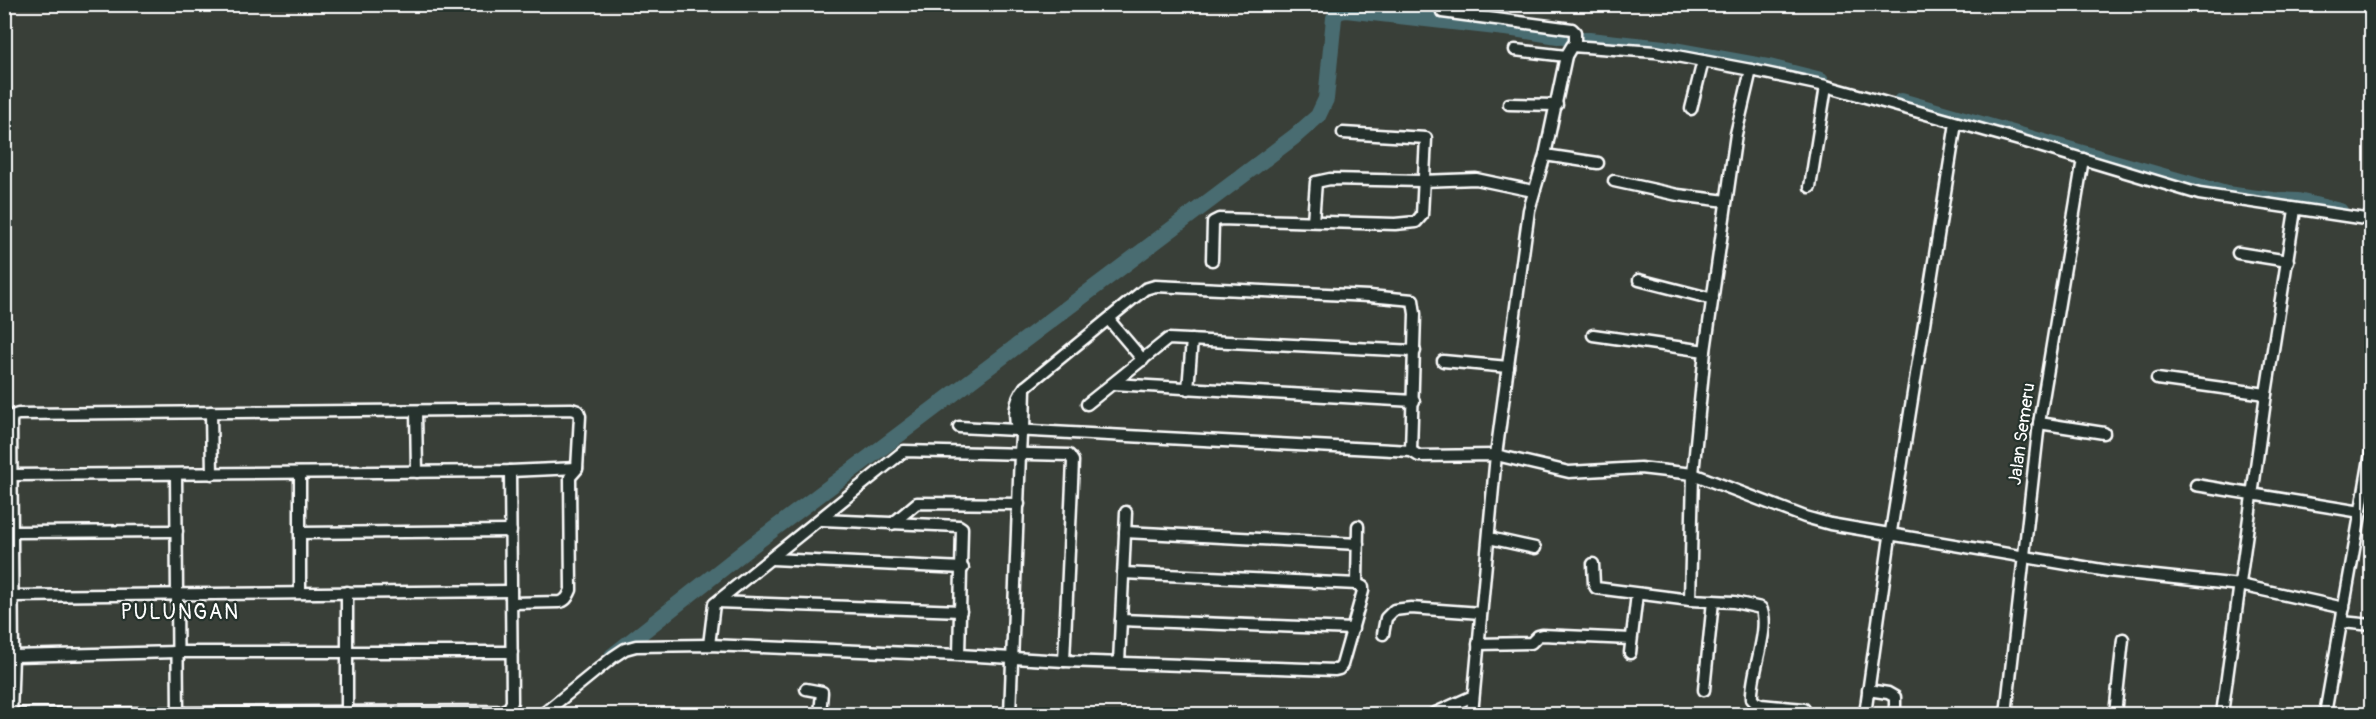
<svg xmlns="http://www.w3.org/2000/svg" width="2376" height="719" viewBox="0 0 2376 719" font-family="Pangolin,sans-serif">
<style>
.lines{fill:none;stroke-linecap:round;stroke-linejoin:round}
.river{stroke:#4a6c71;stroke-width:16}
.street-casing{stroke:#fff;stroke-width:15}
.street{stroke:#26332d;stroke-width:10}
.labels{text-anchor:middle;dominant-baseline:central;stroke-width:4.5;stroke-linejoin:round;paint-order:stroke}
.street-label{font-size:18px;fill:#fff;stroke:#26332d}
.quarter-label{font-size:21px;letter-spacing:1.5px;fill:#fff;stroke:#26332d}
</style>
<rect width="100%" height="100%" fill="#393f38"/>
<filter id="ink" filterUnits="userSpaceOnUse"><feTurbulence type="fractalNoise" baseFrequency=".0167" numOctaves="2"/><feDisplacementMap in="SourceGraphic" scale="12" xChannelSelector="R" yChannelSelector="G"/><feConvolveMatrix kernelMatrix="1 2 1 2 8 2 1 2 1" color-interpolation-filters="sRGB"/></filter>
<g filter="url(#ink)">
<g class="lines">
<g class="river">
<path d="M1901,101L2226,194L2273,200L2298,201L2340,211"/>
<path d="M612,656L750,547L1294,137L1318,116L1326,99L1334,18L1337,12L1346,10L1514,29L1570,38L1664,48L1769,67L1821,80"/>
</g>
<defs>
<g id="street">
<path d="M1442,12L1572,29L1575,32V45"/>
<path d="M1515,50L1566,56"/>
<path d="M1751,70L1736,134L1705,351L1693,474L1690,600L1734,602L1761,608C1771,629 1750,674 1752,699L1756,703L1761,705L1804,709"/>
<path d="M1509,104L1557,105"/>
<path d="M1691,109L1703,61"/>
<path d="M1545,155L1598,163"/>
<path d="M1614,181L1678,195L1726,201"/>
<path d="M1810,187L1826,86"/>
<path d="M1313,221L1316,182L1330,179L1422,181L1476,179L1533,191"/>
<path d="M2238,253L2288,261"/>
<path d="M1212,260L1213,222L1219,219L1395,224L1416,222L1422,215L1426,138L1343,133"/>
<path d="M1639,280L1713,299"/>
<path d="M1109,320L1143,360"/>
<path d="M1593,335L1705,351"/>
<path d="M1443,361L1508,367"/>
<path d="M2157,379L2266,394"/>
<path d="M1113,384L1414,401"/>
<path d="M1188,389L1192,340"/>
<path d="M1087,404L1168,339L1415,351"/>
<path d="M416,411L417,472"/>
<path d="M211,412L212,474"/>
<path d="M2039,423L2104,433"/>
<path d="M959,427L1411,451L1419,456L1496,455L1569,472L1640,468L1693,474L1805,517L1830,524L2108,571L2240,585L2344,608"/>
<path d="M1021,434C1011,421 1015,399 1025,387L1145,289L1155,286L1369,296L1413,300L1415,314L1411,451"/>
<path d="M11,475L510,471L577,468"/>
<path d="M176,475L178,714"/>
<path d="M2196,485L2361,512"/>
<path d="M822,520L959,526L962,528L959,655"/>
<path d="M892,524L917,503L1019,504"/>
<path d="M12,532L177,531"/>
<path d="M1125,532L1358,544"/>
<path d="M300,533L511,531"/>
<path d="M1489,538L1535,548"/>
<path d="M772,559L963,568"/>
<path d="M1593,564L1594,584L1596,588L1690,600"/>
<path d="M1357,584L1358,526"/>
<path d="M300,592V473"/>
<path d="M12,596L511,591"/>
<path d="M717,602L961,611"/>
<path d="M1121,620L1353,629"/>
<path d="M2342,622L2372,625"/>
<path d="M1383,634L1386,618L1394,610L1411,608L1481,613"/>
<path d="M1478,644L1531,643L1538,636L1542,635L1631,639"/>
<path d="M709,645L714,604L904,451L1069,455L1073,461L1064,661"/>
<path d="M1630,653L1637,594"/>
<path d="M13,656L177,652H512"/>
<path d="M1119,663L1126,512"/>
<path d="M806,689L822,692L820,714"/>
<path d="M1704,690L1713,601"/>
<path d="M1868,690L1888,693L1895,697V714"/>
<path d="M347,711V592"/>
<path d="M11,714L13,656L11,422L12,416L18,414L572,409L578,411L580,416L577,469L570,477L571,590C568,596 567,601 559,602L512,603"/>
<path d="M11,714L502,711L509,708L512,702L510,471"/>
<path d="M543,714L613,657L625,649L636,646L709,645L959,655L1064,661L1335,670L1339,669L1342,665L1363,591V587L1357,584L1123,573"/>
<path d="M1010,714L1020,454L1021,435L1024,430L1025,387"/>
<path d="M1433,714L1473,696"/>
<path d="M1472,714L1496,455L1529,210L1545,155L1566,56L1572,46L1655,52L1751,70L1826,86L2019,140L2199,194L2372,220"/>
<path d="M1865,714L1889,544L1956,123"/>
<path d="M2006,714L2039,423L2083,159"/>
<path d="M2115,714L2123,639"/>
<path d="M2222,714L2266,394L2295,210"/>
<path d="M2325,714L2372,447"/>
</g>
</defs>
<use href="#street" class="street-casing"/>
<use href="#street" class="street"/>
</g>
</g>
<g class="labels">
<g class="street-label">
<text transform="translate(2022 434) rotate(-82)">Jalan Semeru</text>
</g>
<g class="quarter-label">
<text x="180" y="612">PULUNGAN</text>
</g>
</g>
<rect width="2376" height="719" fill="none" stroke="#26332d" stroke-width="24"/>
<rect x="12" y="12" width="2352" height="695" fill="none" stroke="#fff" stroke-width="2" filter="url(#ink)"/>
</svg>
